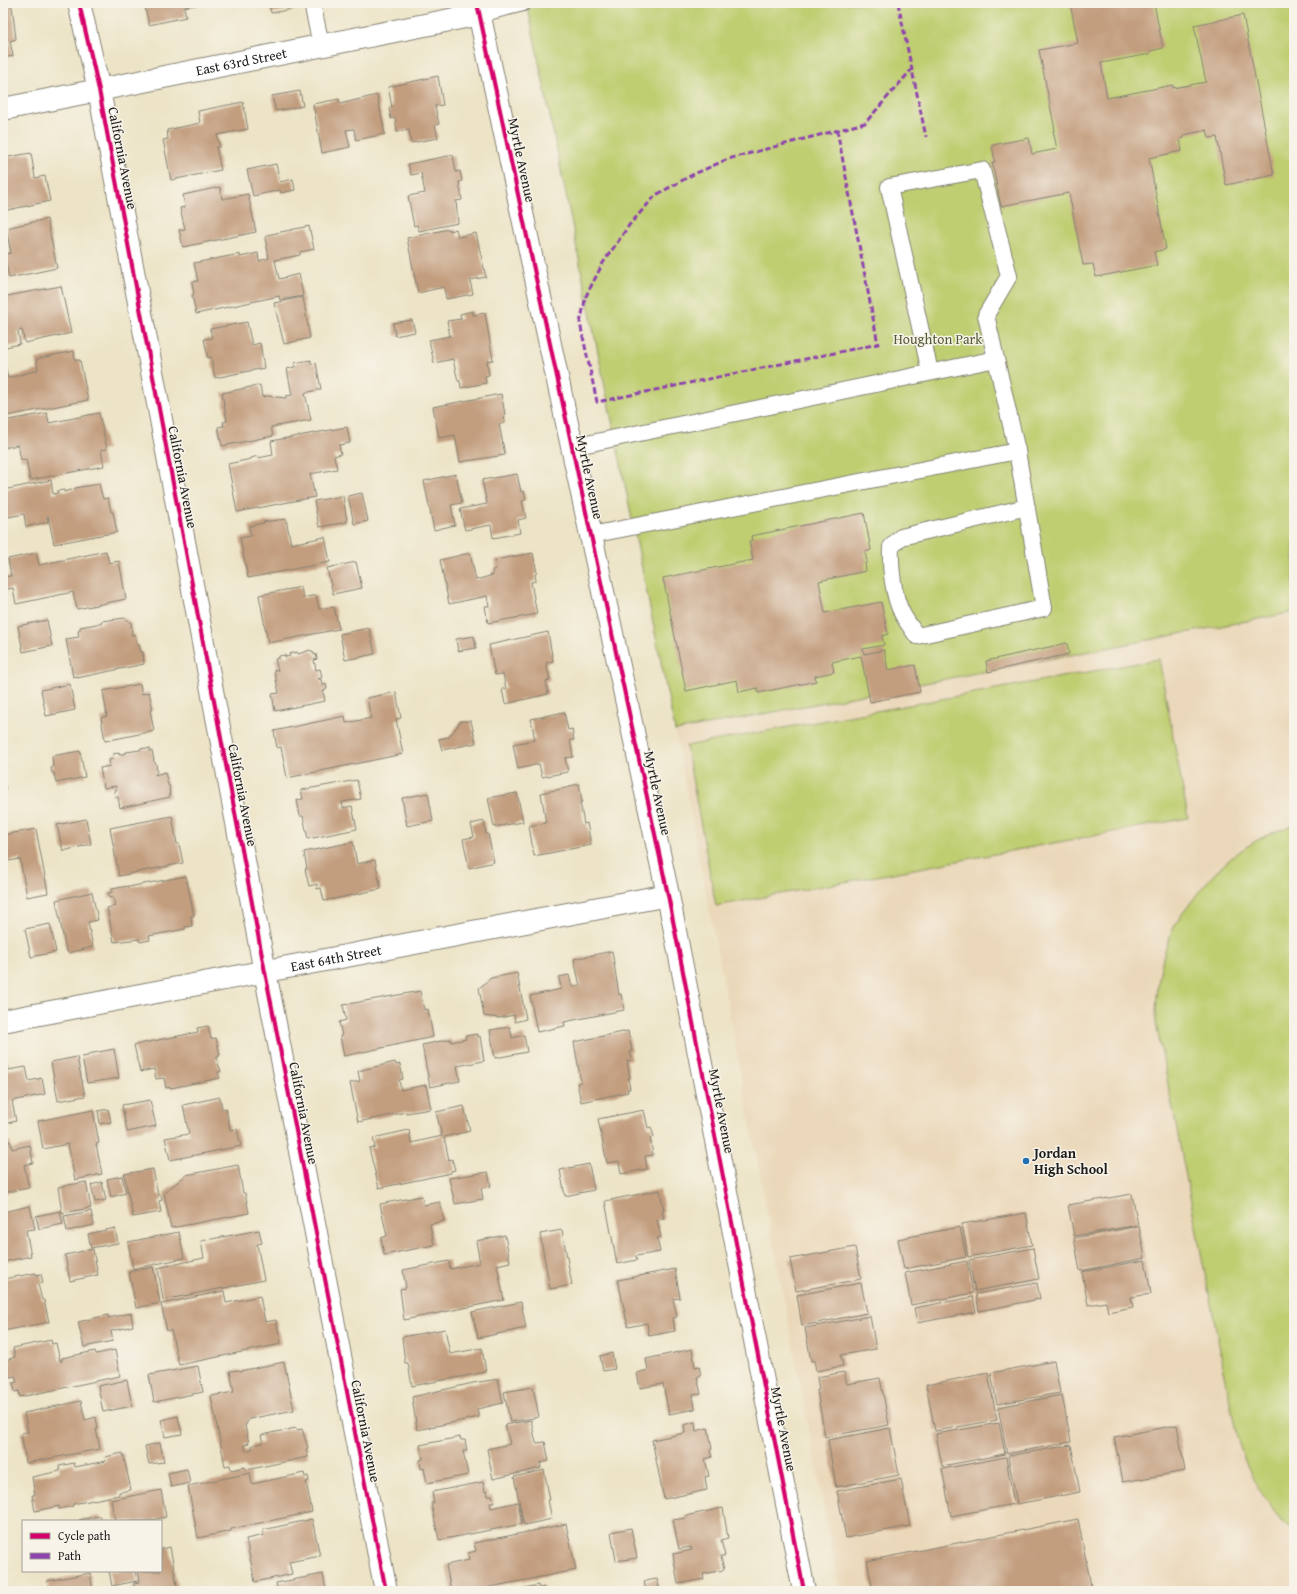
<svg xmlns="http://www.w3.org/2000/svg" width="1297" height="1594" viewBox="0 0 1297 1594" font-family="'Gentium Book Plus',serif">
<style>
.built{fill:#ebd8ba}
.green{fill:#bfce71;stroke:#6e7546}
.building{fill:#c29d7e}
.lines{fill:none;stroke-linecap:round;stroke-linejoin:round}
.service-casing{stroke:#848072;stroke-width:18}
.minor-casing{stroke:#848072;stroke-width:24}
.service{stroke:#fff;stroke-width:16}
.minor{stroke:#fff;stroke-width:22}
.quiet{stroke:#8e44ad;stroke-width:3;stroke-dasharray:6 3;stroke-linecap:butt}
.cycleway-casing{stroke:#f7f3e8;stroke-width:6}
.cycleway{stroke:#d6006c;stroke-width:4}
.poi-dot{fill:#1f6fb2;stroke:#f7f3e8;stroke-width:1.5}
.labels{text-anchor:middle;dominant-baseline:central;stroke-width:3;stroke-linejoin:round;paint-order:stroke}
.street-label{font-size:14px;fill:#1c1c1c;stroke:#f7f3e8}
.park-label{font-size:14px;fill:#555a3a;stroke:#f7f3e8}
.poi-label{font-size:14px;font-weight:bold;fill:#1c1c1c;stroke:#f7f3e8;text-anchor:start}
</style>
<rect width="100%" height="100%" fill="#f7f3e8"/>
<filter id="ink" filterUnits="userSpaceOnUse"><feTurbulence type="fractalNoise" baseFrequency=".025" numOctaves="2"/><feDisplacementMap in="SourceGraphic" scale="8" xChannelSelector="R" yChannelSelector="G"/><feConvolveMatrix kernelMatrix="1 2 1 2 8 2 1 2 1" color-interpolation-filters="sRGB"/></filter>
<filter id="wash" filterUnits="userSpaceOnUse"><feTurbulence type="fractalNoise" baseFrequency=".012" numOctaves="4" result="noise"/><feDisplacementMap in="SourceGraphic" scale="16" xChannelSelector="R" yChannelSelector="G"/><feGaussianBlur stdDeviation="0.9" result="paint"/><feColorMatrix in="noise" values="0 0 0 0 0 0 0 0 0 0 0 0 0 0 0 0 0 1.4 0 .05"/><feComposite in="paint" operator="in"/></filter>
<g filter="url(#wash)">
<rect width="100%" height="100%" fill="#ede4c7"/>
<path class="built" d="M1294,612V1591H840L675,731Z"/>
<g class="green">
<path d="M527,3H1294V612L675,731Z"/>
<path d="M1159,659L1188,818L716,906L686,746Z"/>
<path d="M1294,825V1531C1276,1517 1253,1483 1245,1461C1242,1453 1240,1445 1237,1437L1156,1023C1156,994 1159,964 1170,936C1174,925 1182,914 1189,905C1217,866 1247,839 1294,825Z"/>
</g>
<g id="blocks">
<g class="building">
<path d="M144,3H201V4L184,7L186,17L149,25Z"/>
<path d="M269,3H292L293,9L271,13Z"/>
<path d="M1070,3H1154L1163,48L1150,51V54L1101,63L1107,98L1173,85V88L1206,82L1194,25L1243,15L1274,175L1226,185L1217,137L1209,138L1207,130L1184,135V138L1180,139L1182,151L1149,158L1166,249L1154,252L1157,265L1096,277L1093,264L1083,265L1069,193L1001,206L992,162H995L992,145L1029,138L1032,154L1057,149L1053,130H1055L1039,50L1078,43Z"/>
<path d="M12,6L16,39L10,41L13,56L3,58V8Z"/>
<path d="M438,76L443,105L435,106L439,124L435,125L438,138L411,143L409,130L397,132L395,118L391,119L389,108L392,107L388,87Z"/>
<path d="M300,91L303,106L276,111L272,96Z"/>
<path d="M377,95L385,134L356,140L354,129L346,130L350,147L322,153L313,104L339,99L340,104Z"/>
<path d="M243,102L248,129L217,135L220,147H216L221,170L171,180L163,140L168,139L167,130L200,123L198,111Z"/>
<path d="M31,153L35,178L45,176L50,201L3,211V158Z"/>
<path d="M453,155L456,172L460,171L462,181L459,182L462,200L456,201L458,223L419,231L417,225L414,226L408,196L425,193L421,173L411,175L408,164Z"/>
<path d="M276,164L280,182L293,179L295,190L281,193L280,190L253,196L247,170Z"/>
<path d="M220,187L222,199L248,194L256,232L183,247L179,230L185,229L180,208L185,207L183,195Z"/>
<path d="M47,219L57,268L9,278L4,254L11,253L6,228Z"/>
<path d="M309,226L314,249L300,252V255L275,260L279,279L299,274L303,296L280,300L279,296L196,314L192,295L194,294L192,282L198,281L194,263L240,254V257L258,253L259,261L269,258L265,237H267V235Z"/>
<path d="M449,229L450,231L456,229L458,237L476,233L486,277L470,280L473,294L446,299L444,287L418,293L407,238Z"/>
<path d="M61,286L71,333L25,343L22,330L18,331L20,344L6,347L3,333V305L8,304L7,296Z"/>
<path d="M303,297L310,338L284,344L274,303Z"/>
<path d="M473,311V315L485,313L493,360L487,361L489,375L485,376L486,383L461,388L460,381H458L453,359L434,363L429,340L450,336L447,321L461,319L460,314Z"/>
<path d="M412,320L415,332L395,336L393,323Z"/>
<path d="M247,322L252,345L260,343L264,368L215,378L211,357L208,358L204,339L212,338L210,329Z"/>
<path d="M74,351L75,360H80L88,400L7,416V414L3,415V353L8,378L38,370L36,359Z"/>
<path d="M311,360V364L316,363L321,389L305,393L311,420L271,427L273,436L222,446L218,427L224,426L223,422L227,421L222,393L260,385L262,397L267,396L286,398V396L292,395L287,369L295,367L294,363Z"/>
<path d="M501,394L505,414L504,415L505,423L499,424L505,455L460,462L455,435L439,438L433,407Z"/>
<path d="M47,413L49,423L99,413L107,449L101,450L104,466L30,480L26,459L21,460L18,445L3,448V421Z"/>
<path d="M347,427L350,443L339,445L341,454L334,456L337,469L310,474L315,497L237,512L228,464L251,459V458L258,456V458L273,455L271,441Z"/>
<path d="M456,474L462,503L451,505L455,525L434,530L424,481Z"/>
<path d="M517,474L521,492L524,491L526,500L522,501L526,518L518,520L520,533L493,538L491,525L465,530L460,509L487,504L482,480Z"/>
<path d="M51,480L53,494L58,493L57,491L64,490V492L75,489V488L99,484L103,499L108,498L111,512H113L117,532L54,544L48,516L47,517L48,522L26,527L24,514L3,518V490Z"/>
<path d="M362,493L368,521L354,524L348,496Z"/>
<path d="M343,496L347,522L319,527L314,501Z"/>
<path d="M864,513L871,550L865,552L867,562L865,563L866,571L819,581L825,613L881,602L888,634L882,636L884,645L863,649L864,654L884,650L888,670L915,665L920,692L870,702L861,656L832,662L834,672L815,676L816,681L758,693V688L739,692L737,680L686,691L663,578L753,560L749,541L752,540L751,536Z"/>
<path d="M286,519L291,544L325,537L330,562L248,578L240,538L251,536L249,526L264,523L263,522Z"/>
<path d="M106,551L109,563L119,561L126,599L77,609L73,592L16,604L13,588L3,590V577L11,576L8,559L36,553L39,565Z"/>
<path d="M470,553L476,580L493,575L492,570L496,569L495,560L533,553L537,573L535,574L536,581L531,582L537,614L488,623L485,606H489L487,596L449,604L440,560Z"/>
<path d="M356,562L362,588L333,594L327,568Z"/>
<path d="M301,587L303,598L316,595L319,609L334,607L339,629L268,643L259,595Z"/>
<path d="M125,618L131,623L132,632L131,635L135,634L137,645H139L141,652H143L144,664L77,678V676L73,677L66,639L79,637L78,631L80,630V627L102,623L101,621Z"/>
<path d="M47,620L52,646L23,652L18,626Z"/>
<path d="M369,628L375,654L345,660L340,634Z"/>
<path d="M548,632L553,661L546,663L550,680L546,681L548,694L505,704L502,689H506L503,674L495,675L489,645Z"/>
<path d="M474,636L476,648L458,651L456,639Z"/>
<path d="M1067,643L1069,654L988,672L986,661Z"/>
<path d="M310,650L311,651H313L314,655L316,654L317,659L314,660L316,670L320,669L322,677L318,679H321L322,685L326,684L327,689L323,691L325,701L275,711L272,694L279,693L274,670H278L275,659L279,658V656L285,655V657L290,656L289,654L297,652L298,654Z"/>
<path d="M70,684L75,710L46,716L41,690Z"/>
<path d="M140,684L142,694L149,692L153,710H150L154,731L105,741L101,718L107,716L103,691Z"/>
<path d="M396,692L401,718L396,719L403,754L287,778L281,747L277,748L274,731L345,716L346,723L371,718L367,698Z"/>
<path d="M564,712L568,730L572,729L574,740H570L573,757L565,758L568,772L542,777L539,764L518,769L513,744L535,740L531,719Z"/>
<path d="M461,721H471L476,743L442,750L439,739L449,737Z"/>
<path d="M145,748L146,749L150,748V752L152,751L154,760H153L156,764L157,771L155,775L165,772L168,785H169L170,797L120,808L118,797H115L114,791H116V786L104,788L100,768L110,766L109,760L112,759L113,754L119,753V755L126,753V752L140,750V749Z"/>
<path d="M80,751L85,777L56,783L54,773H52L51,768L53,767L52,756Z"/>
<path d="M357,780L361,799L342,802L343,808L352,806L357,829L308,839L303,816H300L297,800L303,799L301,790Z"/>
<path d="M3,784L5,786L6,791L3,792Z"/>
<path d="M579,784L582,802H580L584,824L587,823L591,845L534,856L529,826L546,823L541,793L571,787L570,786Z"/>
<path d="M428,793L433,821L407,826L402,798Z"/>
<path d="M517,793L523,822L494,827L488,798Z"/>
<path d="M172,816L177,844H179L183,863L119,876L110,828Z"/>
<path d="M86,819L91,844L63,851L57,825Z"/>
<path d="M484,821L486,834H488L494,862L469,868L463,839L474,837L471,824Z"/>
<path d="M36,829L48,893L27,897L20,859L3,862V835Z"/>
<path d="M353,842L357,864L375,860L381,889L324,901L321,888L317,889V884L309,886L305,869H307L304,852Z"/>
<path d="M186,876L194,916H191L192,926L185,927V929L149,936L150,940L140,942L139,939L114,942L107,908L115,906L113,897L109,898L108,893L112,892V889L128,886V887Z"/>
<path d="M92,892L98,920L88,922L93,947L68,953L67,950H66L56,900Z"/>
<path d="M50,924L56,952L31,957L25,929Z"/>
<path d="M612,951L619,995L621,994L624,1010L564,1022L565,1026L537,1032L530,996L561,989L559,977L569,975L572,987L580,986L574,959Z"/>
<path d="M517,973L526,1019L515,1022L514,1015L499,1018L484,1016L479,988L491,978Z"/>
<path d="M420,991L424,1010L428,1009L433,1037L344,1056L340,1036H342L339,1022L346,1020L343,1005Z"/>
<path d="M208,1026L211,1039L216,1038L220,1055H218L219,1057L216,1058L221,1071L218,1072L220,1078L171,1088V1087L166,1088L164,1078L156,1079L154,1069L140,1072L134,1045L198,1032L197,1028Z"/>
<path d="M510,1027L512,1038L524,1035L527,1052L495,1058L490,1030Z"/>
<path d="M628,1031L632,1051H630L632,1060L627,1061L630,1078H628L630,1089H627L628,1092L581,1102L577,1083L581,1082L574,1042Z"/>
<path d="M477,1034L478,1037L480,1036L484,1061L457,1066L460,1081L430,1087L422,1045L451,1039V1042L466,1039L465,1036Z"/>
<path d="M114,1049L119,1078L87,1083L82,1057L88,1056V1054Z"/>
<path d="M5,1057L8,1070L26,1067L29,1081L42,1078L45,1094L12,1101L16,1121L3,1124V1058Z"/>
<path d="M77,1057L85,1096L58,1101L51,1062Z"/>
<path d="M395,1062L396,1065L400,1064L403,1079L399,1080L401,1090L426,1085L431,1109L406,1113V1112L358,1122L350,1083L360,1081L358,1071Z"/>
<path d="M220,1097L222,1109L226,1108L230,1130L237,1129L241,1146L170,1160L165,1138L189,1134L183,1105Z"/>
<path d="M150,1100L156,1126L127,1132L122,1105Z"/>
<path d="M464,1106L470,1131L444,1137L449,1160L452,1159L455,1170L451,1171V1173L379,1188L369,1148L375,1147L373,1138L409,1130L411,1143L442,1136L436,1112Z"/>
<path d="M108,1109L111,1122L100,1124L98,1111Z"/>
<path d="M93,1110L99,1143L96,1144L102,1174L75,1180L68,1144L43,1149L38,1121Z"/>
<path d="M644,1110L648,1128L651,1127L654,1137L650,1138L653,1155L645,1156L647,1169L621,1174L619,1161L607,1163L598,1119Z"/>
<path d="M10,1141L12,1149L30,1145L33,1163L24,1165L29,1188L3,1193V1143Z"/>
<path d="M589,1164L594,1190L565,1196L560,1170Z"/>
<path d="M238,1165L243,1193H245L249,1213L171,1228L164,1193L186,1175Z"/>
<path d="M153,1169L158,1195H161L162,1200L159,1201L161,1212L133,1217L124,1174Z"/>
<path d="M488,1172L491,1186L481,1188L483,1199L455,1204L449,1178Z"/>
<path d="M122,1176L126,1193L111,1197L107,1179Z"/>
<path d="M86,1182L91,1208L62,1213L58,1187Z"/>
<path d="M102,1182L106,1200L95,1202L91,1185Z"/>
<path d="M660,1190L664,1211H662L664,1219L657,1220L661,1237L657,1238L660,1252L636,1256L637,1260L617,1264L605,1201Z"/>
<path d="M1132,1194L1138,1225L1074,1236L1068,1205Z"/>
<path d="M422,1196L424,1205L440,1202L444,1221L430,1224L434,1245L384,1255L381,1238L387,1236L380,1204Z"/>
<path d="M30,1206L35,1229L26,1230L31,1256L3,1262V1212Z"/>
<path d="M60,1211L63,1224L39,1229L36,1216Z"/>
<path d="M91,1211L94,1225L67,1231L64,1216Z"/>
<path d="M1026,1213L1032,1245L968,1257L962,1224Z"/>
<path d="M1139,1226L1145,1258L1080,1271L1074,1238Z"/>
<path d="M960,1227L966,1257L904,1269L898,1239Z"/>
<path d="M115,1228L118,1243L91,1248L88,1234Z"/>
<path d="M259,1230L262,1243L257,1244L264,1280L163,1300L158,1268L204,1258L201,1241Z"/>
<path d="M562,1230L572,1285L550,1289L540,1234Z"/>
<path d="M179,1232L184,1258L133,1269L128,1242Z"/>
<path d="M505,1235L510,1262L497,1265L504,1300L404,1320L400,1289L406,1288L403,1270L449,1261L450,1269L480,1263L476,1241Z"/>
<path d="M855,1247L861,1279L796,1291L790,1259Z"/>
<path d="M1033,1248L1039,1279L975,1291L969,1260Z"/>
<path d="M93,1249L98,1275L70,1281L65,1255Z"/>
<path d="M1145,1260L1151,1294L1131,1297L1133,1307L1108,1312L1106,1302L1088,1305L1082,1272Z"/>
<path d="M967,1261L973,1293L911,1305L905,1273Z"/>
<path d="M153,1267L160,1303L136,1308L129,1272Z"/>
<path d="M675,1269L680,1298L673,1299L677,1317L673,1318L675,1331L649,1336L647,1323L628,1327L618,1280Z"/>
<path d="M36,1273V1275L41,1274L43,1283L38,1284L42,1300H44L49,1322L3,1331V1279Z"/>
<path d="M861,1283L867,1313L802,1326L797,1295Z"/>
<path d="M1037,1283L1040,1299L979,1311L976,1294Z"/>
<path d="M224,1291L226,1303L260,1296L265,1322L276,1320L281,1344L179,1365L171,1330L167,1331L161,1304Z"/>
<path d="M973,1297L976,1312L917,1323L914,1308Z"/>
<path d="M521,1302L526,1328L478,1338L472,1312Z"/>
<path d="M131,1313L133,1326L111,1331L113,1341L84,1347L78,1322L108,1315V1318Z"/>
<path d="M870,1316L876,1349L841,1355L843,1366L816,1371L814,1360L811,1361L805,1328Z"/>
<path d="M445,1329L450,1354L482,1348L486,1372L412,1386L408,1363H405L402,1337Z"/>
<path d="M51,1340L52,1344L56,1343L60,1361H62V1358L95,1351L96,1354L115,1350L120,1376L20,1397L19,1391L15,1392L13,1383L17,1382L15,1376L10,1377L6,1360L15,1357L13,1348Z"/>
<path d="M692,1349L695,1367L699,1366L701,1376L697,1377L701,1394L693,1395L695,1409L669,1414L663,1384L640,1388L637,1373L648,1370L646,1359Z"/>
<path d="M612,1353L615,1369L603,1371L600,1356Z"/>
<path d="M1054,1361L1060,1393L997,1404L991,1373Z"/>
<path d="M284,1362L294,1410L249,1419L245,1426L249,1443L244,1445L246,1451L252,1449V1445L263,1443L261,1435L296,1428L297,1430L302,1429L308,1448L306,1449L308,1457L246,1470L245,1467L231,1470L230,1465L225,1466L211,1396L234,1392L230,1371L239,1370L240,1371Z"/>
<path d="M198,1366L203,1392L154,1402L149,1375Z"/>
<path d="M844,1372L847,1384L880,1378L889,1425L825,1437L817,1390H819L817,1377Z"/>
<path d="M988,1373L997,1420L935,1431L926,1385Z"/>
<path d="M498,1379L503,1403L477,1409L479,1417L417,1430L412,1397L473,1383Z"/>
<path d="M127,1380L132,1406L103,1412L98,1386Z"/>
<path d="M533,1387L539,1417L510,1422L504,1392Z"/>
<path d="M1062,1395L1071,1442L1007,1454L998,1407Z"/>
<path d="M81,1401L85,1420L96,1417L98,1429H96L100,1449L26,1463L21,1433L28,1432L24,1413Z"/>
<path d="M178,1416L182,1434L165,1437L161,1420Z"/>
<path d="M531,1420L536,1443L545,1442L549,1461L540,1463L541,1468L493,1479L487,1449L510,1444L505,1425Z"/>
<path d="M695,1422L696,1431L708,1428L712,1449L710,1450L712,1457L705,1459L709,1476L705,1477L707,1490L664,1499L652,1440L685,1433L684,1425Z"/>
<path d="M999,1423L1005,1454L942,1466L936,1434Z"/>
<path d="M1177,1425L1185,1471L1123,1482L1114,1437Z"/>
<path d="M890,1428L899,1475L836,1487L828,1440Z"/>
<path d="M460,1437L461,1440H465L467,1451H463L468,1475L427,1483L424,1468L421,1469L420,1460L423,1459L420,1445Z"/>
<path d="M160,1443L164,1462L149,1464L145,1446Z"/>
<path d="M1071,1445L1080,1492L1017,1504L1008,1456Z"/>
<path d="M123,1453L131,1490L119,1492V1495L73,1504V1506L59,1509V1506L35,1511L32,1495H35L32,1477L60,1471L59,1466L74,1463L75,1467L106,1461L105,1457Z"/>
<path d="M1006,1457L1014,1504L951,1516L942,1469Z"/>
<path d="M187,1469L190,1483L171,1487L168,1473Z"/>
<path d="M544,1470L550,1500H548L552,1519L524,1525L514,1477Z"/>
<path d="M250,1473L252,1484L304,1473L305,1477L308,1476L309,1481L306,1482L312,1512L231,1529V1531L198,1538L188,1486Z"/>
<path d="M901,1479L910,1526L846,1538L837,1491Z"/>
<path d="M483,1482L485,1492L487,1491L488,1496L492,1495L494,1502H490L491,1508L518,1502L522,1524L439,1540L431,1503H434L432,1492Z"/>
<path d="M161,1490L166,1517L147,1521H115L111,1500Z"/>
<path d="M723,1508L728,1538L721,1540L725,1556H721L724,1570L703,1574L704,1579L678,1584L673,1554L692,1550L691,1547L679,1549L673,1520L686,1518L685,1516Z"/>
<path d="M100,1516L101,1521H79V1520Z"/>
<path d="M312,1519L320,1556L289,1562L292,1574L255,1582L246,1539L264,1535L263,1530Z"/>
<path d="M1078,1519L1092,1591H873L867,1561Z"/>
<path d="M566,1524L576,1570L470,1591H451L446,1565L469,1560L468,1553L476,1551L474,1543Z"/>
<path d="M631,1528L637,1558L616,1561L611,1532Z"/>
<path d="M170,1547L178,1591H131V1588L134,1587V1583L140,1582L138,1571H161V1549Z"/>
<path d="M109,1571H135L137,1581L112,1586Z"/>
<path d="M90,1573L93,1591H49L47,1581Z"/>
<path d="M323,1574L326,1591H278L276,1583Z"/>
<path d="M657,1579L660,1591H646L644,1581Z"/>
<path d="M538,1585L539,1588L544,1587L545,1591H511Z"/>
<path d="M745,1588V1591H735V1590Z"/>
</g>
</g>
</g>
<g filter="url(#ink)">
<use href="#blocks" fill-opacity="0" stroke="#848072" stroke-width="1"/>
<g class="lines">
<defs>
<g id="service">
<path d="M312,3L321,45"/>
<path d="M480,14L523,3"/>
<path d="M930,372L889,187L982,170L1009,276L986,315L996,359"/>
<path d="M572,447L996,359L1017,451L591,535"/>
<path d="M1017,451L1044,608L917,636C912,629 907,622 903,615C893,597 890,566 891,547L901,537L1027,507"/>
</g>
<g id="minor">
<path d="M79,3L99,90L265,972L386,1591"/>
<path d="M477,3L668,895L804,1591"/>
<path id="s1" d="M3,109L480,14"/>
<path id="s2" d="M3,1021L668,895"/>
</g>
</defs>
<use href="#service" class="service-casing"/>
<use href="#minor" class="minor-casing"/>
<use href="#service" class="service"/>
<use href="#minor" class="minor"/>
<g class="quiet">
<path d="M898,3L926,137"/>
<path d="M837,130L878,344L597,402L580,323L586,296L603,263L630,224L656,195L692,175L728,159L865,123L912,69"/>
</g>
<defs>
<g id="cycleway">
<path d="M79,3L99,90L265,972L386,1591"/>
<path d="M477,3L668,895L804,1591"/>
</g>
</defs>
<use href="#cycleway" class="cycleway-casing"/>
<use href="#cycleway" class="cycleway"/>
</g>
</g>
<circle class="poi-dot" cx="1026" cy="1161" r="4"/>
<g class="labels">
<g class="street-label">
<text stroke="none"><textPath href="#s1" startOffset="243">East 63rd Street</textPath></text>
<text transform="translate(123 158) rotate(79)">California Avenue</text>
<text transform="translate(522 160) rotate(78)">Myrtle Avenue</text>
<text transform="translate(183 477) rotate(79)">California Avenue</text>
<text transform="translate(590 477) rotate(78)">Myrtle Avenue</text>
<text transform="translate(658 793) rotate(78)">Myrtle Avenue</text>
<text transform="translate(243 795) rotate(79)">California Avenue</text>
<text stroke="none"><textPath href="#s2" startOffset="339">East 64th Street</textPath></text>
<text transform="translate(722 1111) rotate(79)">Myrtle Avenue</text>
<text transform="translate(304 1113) rotate(79)">California Avenue</text>
<text transform="translate(784 1429) rotate(79)">Myrtle Avenue</text>
<text transform="translate(366 1431) rotate(79)">California Avenue</text>
</g>
<g class="park-label">
<text x="938" y="339">Houghton Park</text>
</g>
<g class="poi-label">
<text x="1034" y="1153">Jordan<tspan x="1034" dy="16">High School</tspan></text>
</g>
</g>
<rect width="1297" height="1594" fill="none" stroke="#f7f3e8" stroke-width="16"/>
<rect x="22" y="1520" width="140" height="52" fill="#f7f3e8" stroke="#9f9d96"/>
<rect x="30" y="1533" width="20" height="6" fill="#d6006c" stroke="#9f9d96"/>
<text x="58" y="1540" font-size="12" fill="#1c1c1c">Cycle path</text>
<rect x="30" y="1553" width="20" height="6" fill="#8e44ad" stroke="#9f9d96"/>
<text x="58" y="1560" font-size="12" fill="#1c1c1c">Path</text>
</svg>
